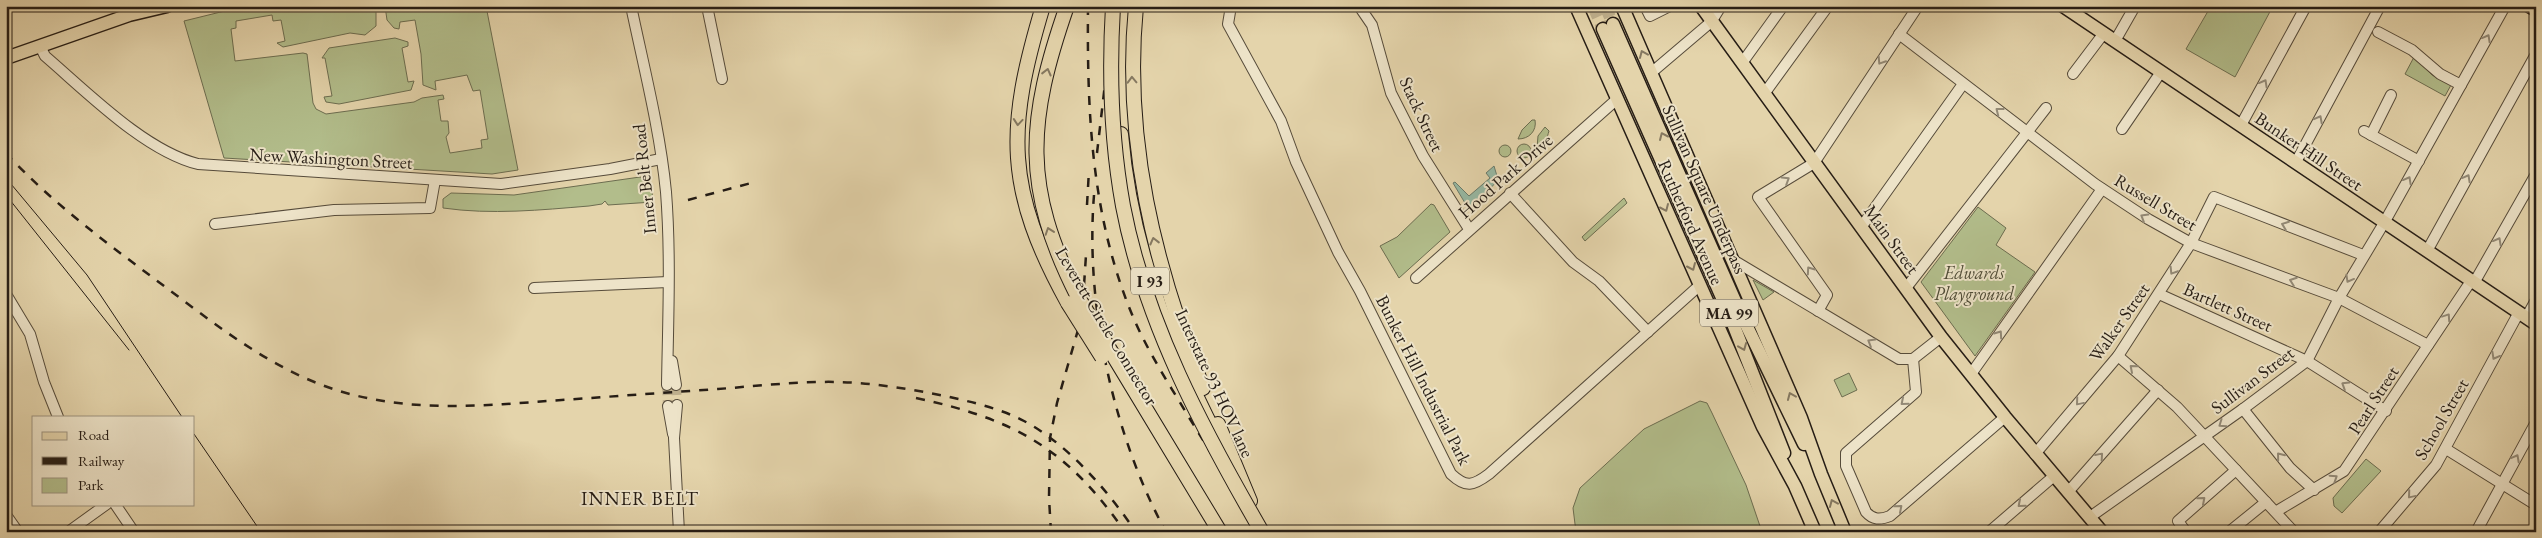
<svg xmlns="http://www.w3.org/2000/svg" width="2542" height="538" viewBox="0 0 2542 538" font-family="'EB Garamond',serif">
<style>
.green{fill:#b2bd8b;stroke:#6c6d50}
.water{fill:#97b9a4;stroke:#6a7b6b}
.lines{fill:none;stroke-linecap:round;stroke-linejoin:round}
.minor-tunnel{stroke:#beaf8d;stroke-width:10;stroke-dasharray:10 5;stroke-linecap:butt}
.major-tunnel{stroke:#beaf8d;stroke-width:12;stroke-dasharray:12 6;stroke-linecap:butt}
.minor-casing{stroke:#564b3a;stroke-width:12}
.major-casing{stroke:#261d15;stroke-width:15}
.highway-casing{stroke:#261d15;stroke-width:16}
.minor{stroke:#ede3c8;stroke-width:10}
.major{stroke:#e4d4ab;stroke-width:12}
.highway{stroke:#e4d4ab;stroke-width:14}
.tram{stroke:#261d15;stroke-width:1}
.rail{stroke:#261d15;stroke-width:2.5;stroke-dasharray:9 9;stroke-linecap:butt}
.highway-bridge-casing{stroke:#261d15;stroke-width:16;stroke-linecap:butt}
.highway-bridge{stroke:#e4d4ab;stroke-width:14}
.oneway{stroke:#938a77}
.oneway2{stroke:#857860}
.labels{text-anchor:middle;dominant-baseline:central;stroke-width:4;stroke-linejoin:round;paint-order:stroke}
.shield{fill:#ede3c8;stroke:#62584b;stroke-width:1}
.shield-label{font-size:16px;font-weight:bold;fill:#261d15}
.street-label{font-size:18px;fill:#261d15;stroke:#ede3c8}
.park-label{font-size:18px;font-style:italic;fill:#504d38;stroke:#ede3c8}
.neighbourhood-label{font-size:19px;letter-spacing:1px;fill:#261d15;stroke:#ede3c8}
</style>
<rect width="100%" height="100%" fill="#e4d4ab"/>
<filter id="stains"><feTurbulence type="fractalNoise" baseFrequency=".004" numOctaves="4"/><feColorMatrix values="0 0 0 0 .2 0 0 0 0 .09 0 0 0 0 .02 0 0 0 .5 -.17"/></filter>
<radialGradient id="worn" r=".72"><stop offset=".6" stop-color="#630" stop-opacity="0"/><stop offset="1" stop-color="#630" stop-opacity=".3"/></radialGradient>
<g class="green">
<path d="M245,6H376V26L365,35L350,33L283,47L277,43L285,41L281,20L273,21L272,15L236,21V28L231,29L235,61L303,53L307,54L313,103L316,109L326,114L414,102L422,98L443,95L444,99L438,100L441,121H448L449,133L446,137L450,153L482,148L481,140L488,139L480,90L473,91L467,75L435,81L436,90L423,85L421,54L415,20L400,22L399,29L394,28L387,20L385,6H486L518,170L492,174L224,158L184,21Z"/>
<path d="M2211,6H2273L2235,77L2186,49Z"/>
<path d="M395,38L408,42V46L402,48L408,82L414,81L411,90L339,104L326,102L324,97L332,96L325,58H322L329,48Z"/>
<path d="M2414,57L2432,75L2451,85L2445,96L2405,74Z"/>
<path d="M1532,120H1535C1537,131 1529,139 1518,139L1522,130Z"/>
<path d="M1545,127L1549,131C1547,137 1546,147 1537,148L1538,136Z"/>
<circle cx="1524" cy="151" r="7"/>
<circle cx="1505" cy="151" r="6"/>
<path d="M640,177L651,182L653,202L608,205L605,201L602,204L589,206C541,210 491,215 443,208V199L451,193L514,195Z"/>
<path d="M1624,198L1627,203L1585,241L1582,237Z"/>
<path d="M1431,204L1434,205L1450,232L1399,278L1380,246L1397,237Z"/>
<path d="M1978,207L2006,228L1996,245L2035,272L1975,356L1921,282Z"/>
<path d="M1753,280L1774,292L1763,300Z"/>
<path d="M1849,373L1857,390L1842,397L1834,380Z"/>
<path d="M1700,401L1707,403L1712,413L1746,485L1762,532H1576L1573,508L1580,488L1644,429Z"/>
<path d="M2366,459L2381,471L2342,513L2334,506L2333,498Z"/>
</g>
<path class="water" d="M1494,166L1497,176L1501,178L1471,206L1465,203L1453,183L1455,182L1469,196L1490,178L1486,173Z"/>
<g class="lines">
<g class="minor-tunnel">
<path d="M667,385L668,406"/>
<path d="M676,385L677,405"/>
</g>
<g class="major-tunnel">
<path d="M1593,6L1603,29"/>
<path d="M1605,6L1613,24"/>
</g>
<defs>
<g id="minor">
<path d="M631,6C644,68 660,130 666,192C671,256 668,322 667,385"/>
<path d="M707,6L722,79"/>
<path d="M1231,6L1228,24L1281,121L1296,162L1338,252L1360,291L1451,474C1466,488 1473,486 1489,474L1700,285"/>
<path d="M1359,6L1372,25L1391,93L1423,156L1469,229"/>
<path d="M1645,6L1650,16L1670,6"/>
<path d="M2378,32L2412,50L2440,74L2461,85"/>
<path d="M1899,34L2095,184L2148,219L2191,243L2339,298L2428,345"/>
<path d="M2115,41L2135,6"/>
<path d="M40,46L45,56C87,92 145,151 198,164L501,184L610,169L661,159"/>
<path d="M1742,63L1783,6"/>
<path d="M1651,73L1711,22L1721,6"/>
<path d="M2073,74L2104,33"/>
<path d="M1764,94L1828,6"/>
<path d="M2241,125L2306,6"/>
<path d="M2122,129L2161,72"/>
<path d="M2364,131L2419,161"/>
<path d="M2371,135L2391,95"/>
<path d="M2296,162L2380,6"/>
<path d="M1510,193L1573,262L1599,281L1648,332"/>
<path d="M215,224L334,210L430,208L435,180"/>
<path d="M1862,226L1963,84"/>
<path d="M2427,251L2536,54"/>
<path d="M1733,260L1899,359H1913L1941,337"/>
<path d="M1416,278L1616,100"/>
<path d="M2474,283L2536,174"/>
<path d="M534,288L668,282"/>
<path d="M1906,288L2046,108"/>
<path d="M6,294L30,334L44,382L58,417"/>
<path d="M2159,294L2307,361L2386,411"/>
<path d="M1818,311L1827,295L1758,197L1814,163L1918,6"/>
<path d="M2526,318L2536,300"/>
<path d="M2118,356L2177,407L2294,532"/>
<path d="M1913,359L1916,392L1846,453V466L1866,512C1873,520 1880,520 1890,516L2005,417"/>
<path d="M672,361L676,385"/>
<path d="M1971,374L2102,189"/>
<path d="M677,405L674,438L679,532"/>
<path d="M668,406L673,434"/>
<path d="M2243,409L2290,468L2314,490"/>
<path d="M2446,449L2536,505"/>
<path d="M2035,454L2118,356L2191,243L2214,197L2363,255"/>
<path d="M2068,492L2158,390"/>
<path d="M115,504L134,532"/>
<path d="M2277,511L2344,471L2471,281"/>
<path d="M6,515L18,532"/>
<path d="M2090,517L2243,409L2307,361L2339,298L2384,223L2505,6"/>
<path d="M68,532L107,504"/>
<path d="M1989,532L2054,476"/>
<path d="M2186,532L2178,521L2236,470"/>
<path d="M2229,532L2266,502"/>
<path d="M2379,532L2436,465L2518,314"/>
<path d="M2476,532L2536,422"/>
</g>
<g id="major">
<path d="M1576,6L1763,427L1795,486L1815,532"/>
<path d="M1622,6L1801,418L1821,474L1845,532"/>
<path d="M1701,6L1941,337L2005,417L2102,532"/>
<path d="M2063,6L2536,324"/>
<path d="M2529,6L2536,10"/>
<path d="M1613,24L1738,308L1804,444"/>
<path d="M1603,29L1728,311L1784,453"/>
<path d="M6,58L129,15L167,6"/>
</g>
<g id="highway">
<path d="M1043,6C1006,129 1005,189 1068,303"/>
<path d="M1136,6C1123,139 1154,265 1203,388"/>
<path d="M1121,134C1130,241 1167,341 1216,436"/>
<path d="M1218,424L1250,501"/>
</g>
</defs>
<use href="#minor" class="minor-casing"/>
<use href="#major" class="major-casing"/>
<use href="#highway" class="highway-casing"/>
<use href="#minor" class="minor"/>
<use href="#major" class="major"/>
<use href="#highway" class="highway"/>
<g class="tram">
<path d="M6,178L87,275L182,417"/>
<path d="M6,195L129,350"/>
<path d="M194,434L261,532"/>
</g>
<g class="rail">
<path d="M1088,6C1087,111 1091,214 1131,312C1146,349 1169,384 1190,419C1213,456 1236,494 1259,532"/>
<path d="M6,153C50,201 104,241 156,280C218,326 280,378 358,396C420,411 484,406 547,401C604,397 661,393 718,389C758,386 799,381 839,382C874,383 910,389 945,396C972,402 999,408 1024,421C1069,445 1107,490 1136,532"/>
<path d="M1097,153L1114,6"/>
<path d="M1094,195C1085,305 1113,435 1166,532"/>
<path d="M688,200L751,183"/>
<path d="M1087,205L1089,170"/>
<path d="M916,398C1014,419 1067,448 1125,532"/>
<path d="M1051,532L1049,498L1050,438L1057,403L1082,316L1086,255"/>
</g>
<defs>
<g id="highway-bridge">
<path d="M1067,6C1027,121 1022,187 1078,297L1220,532"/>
<path d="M1113,6C1109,73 1111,140 1123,206C1145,322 1203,430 1262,532"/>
<path d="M1068,303L1102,357"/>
</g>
</defs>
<use href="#highway-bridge" class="highway-bridge-casing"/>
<use href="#highway-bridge" class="highway-bridge"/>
</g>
<defs><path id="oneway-chevron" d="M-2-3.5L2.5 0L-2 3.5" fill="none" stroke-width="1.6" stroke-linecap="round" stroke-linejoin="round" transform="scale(1.25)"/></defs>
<g class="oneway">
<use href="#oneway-chevron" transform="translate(2487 38) rotate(-61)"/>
<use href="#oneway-chevron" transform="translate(1881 61) rotate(123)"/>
<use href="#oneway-chevron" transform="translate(2264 83) rotate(-61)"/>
<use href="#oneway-chevron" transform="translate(1999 111) rotate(-142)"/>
<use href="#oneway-chevron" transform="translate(2319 119) rotate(-62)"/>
<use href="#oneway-chevron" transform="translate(2467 178) rotate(-61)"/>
<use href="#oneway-chevron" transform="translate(1786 180) rotate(-32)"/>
<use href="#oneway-chevron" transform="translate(2408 180) rotate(-61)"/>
<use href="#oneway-chevron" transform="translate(2144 217) rotate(-149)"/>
<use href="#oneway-chevron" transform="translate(2285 225) rotate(-159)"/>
<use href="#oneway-chevron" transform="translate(2498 241) rotate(-61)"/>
<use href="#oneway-chevron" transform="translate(1810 270) rotate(-125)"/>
<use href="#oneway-chevron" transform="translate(2173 271) rotate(122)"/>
<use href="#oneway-chevron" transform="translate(2349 279) rotate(119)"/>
<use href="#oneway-chevron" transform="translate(2293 281) rotate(-160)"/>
<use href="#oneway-chevron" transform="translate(2447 317) rotate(-56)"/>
<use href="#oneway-chevron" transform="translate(1999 334) rotate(-55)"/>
<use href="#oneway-chevron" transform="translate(1871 342) rotate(-149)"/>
<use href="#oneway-chevron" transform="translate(2495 356) rotate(119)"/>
<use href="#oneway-chevron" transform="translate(2133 368) rotate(-139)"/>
<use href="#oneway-chevron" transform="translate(2345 385) rotate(-148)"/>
<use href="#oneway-chevron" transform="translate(1904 402) rotate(140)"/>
<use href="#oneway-chevron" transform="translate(2079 402) rotate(130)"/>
<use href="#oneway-chevron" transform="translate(2222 424) rotate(145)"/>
<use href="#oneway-chevron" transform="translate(2100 456) rotate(-49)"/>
<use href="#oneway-chevron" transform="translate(2280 456) rotate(-129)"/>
<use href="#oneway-chevron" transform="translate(2516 458) rotate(-62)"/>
<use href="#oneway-chevron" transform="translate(2334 478) rotate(-33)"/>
<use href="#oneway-chevron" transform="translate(2411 495) rotate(130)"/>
<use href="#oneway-chevron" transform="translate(2202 500) rotate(-41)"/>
<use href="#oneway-chevron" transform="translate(2021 504) rotate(139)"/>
<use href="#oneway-chevron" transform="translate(1899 508) rotate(-41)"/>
</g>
<g class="oneway2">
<use href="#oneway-chevron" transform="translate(1643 54) rotate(-113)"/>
<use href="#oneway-chevron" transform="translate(1047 72) rotate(-76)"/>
<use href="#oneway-chevron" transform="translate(1132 80) rotate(-92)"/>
<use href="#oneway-chevron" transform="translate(1018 122) rotate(95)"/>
<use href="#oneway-chevron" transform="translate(1663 136) rotate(-114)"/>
<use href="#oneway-chevron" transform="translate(1665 208) rotate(66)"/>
<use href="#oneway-chevron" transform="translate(1049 231) rotate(-109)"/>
<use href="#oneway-chevron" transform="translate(1154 241) rotate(-104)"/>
<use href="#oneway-chevron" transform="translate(1692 267) rotate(66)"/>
<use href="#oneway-chevron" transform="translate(1743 347) rotate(68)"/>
<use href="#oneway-chevron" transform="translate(1791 396) rotate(-113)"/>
<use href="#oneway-chevron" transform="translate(1833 503) rotate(-113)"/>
</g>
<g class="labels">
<g class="shield">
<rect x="1131" y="267.5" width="38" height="27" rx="4"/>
<rect x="1700" y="299.5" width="58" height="27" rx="4"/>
</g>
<g class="shield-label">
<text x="1150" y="281">I 93</text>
<text x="1729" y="313">MA 99</text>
</g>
<g class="street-label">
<text transform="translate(1422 114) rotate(65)">Stack Street</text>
<text transform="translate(2309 151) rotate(34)">Bunker Hill Street</text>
<text transform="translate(331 158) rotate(3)">New Washington Street</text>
<text transform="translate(1505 176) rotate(-41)">Hood Park Drive</text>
<text transform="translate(644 179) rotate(-96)">Inner Belt Road</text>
<text transform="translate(1705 189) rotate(66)">Sullivan Square Underpass</text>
<text transform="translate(2156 202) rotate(31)">Russell Street</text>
<text transform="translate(1691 222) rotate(66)">Rutherford Avenue</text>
<text transform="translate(1892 239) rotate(54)">Main Street</text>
<text transform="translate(2228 307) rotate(24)">Bartlett Street</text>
<text transform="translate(2119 322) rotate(-55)">Walker Street</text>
<text transform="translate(1107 326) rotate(59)">Leverett Circle Connector</text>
<text transform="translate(1424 380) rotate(63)">Bunker Hill Industrial Park</text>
<text transform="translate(2252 380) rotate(-37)">Sullivan Street</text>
<text transform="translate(1215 383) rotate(65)">Interstate 93 HOV lane</text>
<text transform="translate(2373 400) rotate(-57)">Pearl Street</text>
<text transform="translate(2441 419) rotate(-60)">School Street</text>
</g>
<g class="park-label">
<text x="1974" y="272">Edwards<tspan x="1974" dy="21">Playground</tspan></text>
</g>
<g class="neighbourhood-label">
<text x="640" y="498">INNER BELT</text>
</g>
</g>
<rect width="2542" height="538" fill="none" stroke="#e4d4ab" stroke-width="25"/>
<rect x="8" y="8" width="2527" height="523" fill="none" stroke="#261d15" stroke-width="2.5"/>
<rect x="12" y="12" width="2517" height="513" fill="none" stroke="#261d15"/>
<rect x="32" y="416" width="162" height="90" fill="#ede3c8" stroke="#9d9480"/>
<rect x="42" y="432" width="25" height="8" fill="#e4d4ab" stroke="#9d9480"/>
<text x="78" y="440" font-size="15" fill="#261d15">Road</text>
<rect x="42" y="457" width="25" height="8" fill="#261d15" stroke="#9d9480"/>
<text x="78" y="466" font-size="15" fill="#261d15">Railway</text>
<rect x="42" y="478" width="25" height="15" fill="#b2bd8b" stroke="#9d9480"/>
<text x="78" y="490" font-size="15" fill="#261d15">Park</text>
<rect width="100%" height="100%" filter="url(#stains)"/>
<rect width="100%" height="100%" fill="url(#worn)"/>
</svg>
